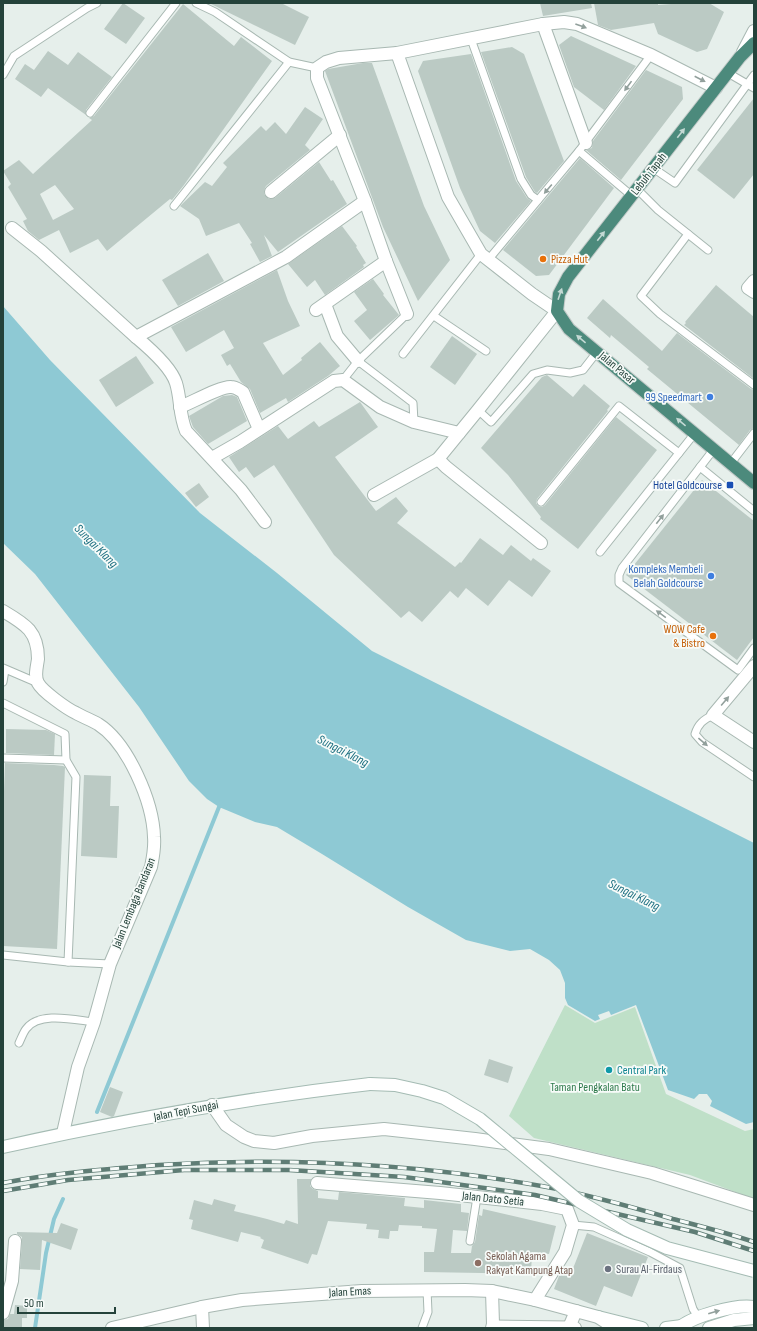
<svg xmlns="http://www.w3.org/2000/svg" width="757" height="1331" viewBox="0 0 757 1331" font-family="'Sofia Sans Condensed',sans-serif">
<style>
.green{fill:#bfe0c8}
.water{fill:#8ec9d4}
.lines{fill:none;stroke-linecap:round;stroke-linejoin:round}
.stream{stroke:#8ec9d4;stroke-width:4}
.building{fill:#bbcac4;fill-rule:evenodd}
.service-casing{stroke:#a8b8b2;stroke-width:9}
.minor-casing{stroke:#a8b8b2;stroke-width:14}
.tertiary-casing{stroke:#a8b8b2;stroke-width:14}
.secondary-casing{stroke:#a4bbb3;stroke-width:14}
.trunk-casing{stroke:#c2cac8;stroke-width:14}
.service{stroke:#fff;stroke-width:7}
.minor{stroke:#fff;stroke-width:12}
.tertiary{stroke:#fff;stroke-width:12}
.secondary{stroke:#fff;stroke-width:12}
.trunk{stroke:#4c8a7c;stroke-width:12}
.rail-casing{stroke:#5f7d75;stroke-width:4.5}
.rail{stroke:#f7fbf9;stroke-width:3;stroke-dasharray:9;stroke-linecap:butt}
.secondary-bridge-casing{stroke:#a4bbb3;stroke-width:14;stroke-linecap:butt}
.secondary-bridge{stroke:#fff;stroke-width:12}
.oneway{fill:#92a09c}
.oneway2{fill:#c4d9d4}
.food-dot{fill:#e8710a;stroke:#f7fbf9;stroke-width:1.5}
.shop-dot{fill:#3f7fe0;stroke:#f7fbf9;stroke-width:1.5}
.transit-dot{fill:#1a4fb4;stroke:#f7fbf9;stroke-width:1.5}
.culture-dot{fill:#0f9aa8;stroke:#f7fbf9;stroke-width:1.5}
.education-dot{fill:#8d6e63;stroke:#f7fbf9;stroke-width:1.5}
.worship-dot{fill:#6b7280;stroke:#f7fbf9;stroke-width:1.5}
.labels{text-anchor:middle;dominant-baseline:central;stroke-width:3.5;stroke-linejoin:round;paint-order:stroke}
.street-label{font-size:12px;fill:#24423a;stroke:#f7fbf9}
.food-label{font-size:12px;fill:#c56008;stroke:#f7fbf9;text-anchor:start}
.shop-label{font-size:12px;fill:#366cbe;stroke:#f7fbf9;text-anchor:end}
.transit-label{font-size:12px;fill:#164399;stroke:#f7fbf9;text-anchor:end}
.culture-label{font-size:12px;fill:#0d838f;stroke:#f7fbf9;text-anchor:start}
.park-label{font-size:12px;fill:#2d7a4b;stroke:#f7fbf9}
.education-label{font-size:12px;fill:#785e54;stroke:#f7fbf9;text-anchor:start}
.worship-label{font-size:12px;fill:#5b616d;stroke:#f7fbf9;text-anchor:start}
.water-label{font-size:13px;font-style:italic;fill:#1c6f80;stroke:#f7fbf9}
</style>
<rect width="100%" height="100%" fill="#e6efeb"/>
<path class="green" d="M565,1005L595,1023L635,1007L666,1094L745,1131L754,1129V1199L690,1175L534,1138L509,1116Z"/>
<path class="water" d="M3,306L50,360L200,513L277,573L372,651L754,843V1122L746,1124L710,1106L712,1101L707,1094H699L694,1099L668,1090L636,1005L611,1015L609,1011L598,1015L600,1019L595,1021L568,1005L565,998V983L560,970L549,960L530,949L510,951L466,940L408,907L322,854L277,827L255,822L219,807L207,799L189,781L139,707L35,574L3,543Z"/>
<g class="lines">
<g class="stream">
<path d="M97,1112L221,802"/>
<path d="M35,1328L46,1253L54,1219L63,1199"/>
</g>
</g>
<g class="building">
<path d="M123,3L145,18L126,44L104,29Z"/>
<path d="M209,3H281L309,17L295,45Z"/>
<path d="M540,3H591L592,8L543,16Z"/>
<path d="M594,3H658V5L684,3H709L724,12L707,49L697,52L658,34L654,23L611,30L598,25Z"/>
<path d="M183,4L234,46L241,37L272,61L184,185L172,200L170,199L107,251L98,239L70,253L59,230L39,240L28,231L23,221L27,219L8,187L11,184L3,171L19,160L33,174L92,120L89,118L94,116ZM55,185L74,209L53,220L40,194Z"/>
<path d="M571,36L636,66L604,110L574,87L559,45Z"/>
<path d="M512,47L524,54L564,161L537,193L535,192L526,177L481,52Z"/>
<path d="M48,51L68,65L78,52L112,77L86,110V115L48,88L41,97L15,79L25,64L34,70Z"/>
<path d="M471,54L516,181L527,198L531,201L495,243L480,231L460,188L418,71L423,61Z"/>
<path d="M363,63H372L424,206L450,260L418,301L383,227L325,71L328,69Z"/>
<path d="M646,70L682,87L683,99L621,180L586,150L592,148L593,141Z"/>
<path d="M754,98V174L734,199L697,170Z"/>
<path d="M305,107L323,119L305,145L310,150L266,186L264,190V194L269,199L275,198L319,162L331,181L333,180L347,204L278,252L264,235L272,256L260,262L250,244L252,243L239,223L206,236L199,219L180,206L205,182L212,186L227,167L223,163L261,126L266,131L275,122L286,134Z"/>
<path d="M580,158L614,188L549,275L536,276L503,250Z"/>
<path d="M342,226L357,246L356,247L366,263L363,265L364,267L325,295L315,280L307,287L288,264Z"/>
<path d="M208,253L224,281L178,306L162,280Z"/>
<path d="M277,270L288,301L300,326L263,343L283,375L302,360L301,358L320,342L340,366L328,376L288,402L286,398L260,413L250,389L241,382L230,364L227,366L221,355L234,348L224,330L186,352L171,327Z"/>
<path d="M373,279L384,294L383,295L399,315L370,340L354,321L367,310L354,292Z"/>
<path d="M716,285L754,317V379L684,325L686,323L685,322Z"/>
<path d="M603,299L662,351L677,333L751,389L754,390V428L750,430L739,445L647,369L649,367L611,335L610,338L587,318Z"/>
<path d="M452,336L477,354L455,385L430,367Z"/>
<path d="M136,356L154,383L116,407L99,380Z"/>
<path d="M547,375L573,397L584,384L610,406L607,410L608,411L537,499L536,503L538,506L542,507L545,505L616,417L657,450L578,549L540,519L541,517L508,475L481,448L542,377Z"/>
<path d="M232,395L237,397L247,421L208,444L193,427L189,416L223,396Z"/>
<path d="M360,402L378,427L335,457L376,511L396,497L408,511L397,523L455,567L460,562L461,563L480,538L503,555L511,545L531,561L533,558L551,571L532,597L509,580L488,606L466,588L458,598L450,591L422,622L409,611L401,618L334,555L274,465L254,478L246,467L239,472L229,457L278,426L288,439L314,421L319,427Z"/>
<path d="M702,480L754,521V637L737,660L626,575Z"/>
<path d="M199,483L209,497L196,507L185,493Z"/>
<path d="M6,729L46,730L55,734L54,755L6,753Z"/>
<path d="M5,763L54,765L63,766L65,767L57,949L3,946V819Z"/>
<path d="M84,775L111,776L110,806H119L117,858L81,856Z"/>
<path d="M489,1059L513,1067L508,1083L484,1075Z"/>
<path d="M110,1087L123,1092L114,1116L112,1117L100,1112Z"/>
<path d="M297,1179H311L310,1186L313,1189L318,1191V1198L338,1200L339,1192L405,1198L404,1206L424,1208V1200L461,1204V1212L469,1213L467,1231L453,1230L451,1253H471L472,1246L475,1242L479,1215L482,1216L483,1209L556,1226L549,1254L532,1252L531,1274L424,1272V1252H434L437,1229L422,1228V1226L399,1225L398,1231H390L389,1239L378,1238L379,1230L366,1229L367,1224L328,1221L317,1255L312,1254L308,1264L261,1248L264,1240L260,1238L261,1237L241,1232L238,1242L191,1229L193,1220L189,1219L194,1200L212,1205L214,1199L236,1205L234,1211L267,1219L284,1224L286,1220L298,1224Z"/>
<path d="M61,1223L78,1229L71,1250L42,1240L40,1270L20,1269L22,1241V1237L17,1234V1232L57,1233Z"/>
<path d="M587,1233L648,1257L632,1297L604,1286L596,1306L554,1289L559,1276L564,1268L572,1271Z"/>
<path d="M15,1305L27,1306V1318H22V1328H3V1320L8,1319L10,1314H14Z"/>
</g>
<g class="lines">
<defs>
<g id="service">
<path d="M196,3L215,12L289,62L317,68"/>
<path d="M471,39L521,179L531,195L538,200"/>
<path d="M728,73L754,88"/>
<path d="M3,75L14,56L87,8L97,3"/>
<path d="M90,113L176,3"/>
<path d="M579,151L632,196"/>
<path d="M653,168L675,183L754,75"/>
<path d="M637,189L658,210L708,250"/>
<path d="M174,206L289,62"/>
<path d="M688,234L641,296L660,314L754,385"/>
<path d="M488,260L579,151L651,55"/>
<path d="M434,316L486,351"/>
<path d="M403,354L481,254"/>
<path d="M358,361L413,403L414,422"/>
<path d="M343,380L358,361L407,314"/>
<path d="M478,410L491,422L533,374L547,370L570,373L583,370L597,352"/>
<path d="M714,449L622,568L619,575V583L738,670L754,648"/>
<path d="M731,463L754,433"/>
<path d="M700,467L754,511"/>
<path d="M541,502L619,406L679,453"/>
<path d="M600,552L695,433"/>
<path d="M3,668L38,683"/>
<path d="M3,682L5,670"/>
<path d="M3,703L65,734L66,760L76,777L68,962"/>
<path d="M713,715C703,720 698,724 695,734L702,742L754,777"/>
<path d="M3,758L66,760"/>
<path d="M3,955L68,962L110,964"/>
<path d="M19,1043C21,1039 23,1033 26,1029C39,1011 75,1020 94,1022"/>
<path d="M573,1225L594,1227L650,1252L680,1268L693,1309L698,1317"/>
<path d="M470,1241L477,1197"/>
<path d="M493,1324L570,1325"/>
<path d="M422,1328L428,1312L427,1290"/>
</g>
<g id="minor">
<path d="M543,24L586,143"/>
<path d="M743,52L754,31"/>
<path d="M271,192L340,135"/>
<path d="M12,228L41,251L136,337L286,257L365,201"/>
<path d="M754,281L748,288L754,292"/>
<path d="M325,304L337,336L358,361"/>
<path d="M316,310L386,261"/>
<path d="M407,314L386,261L365,201L317,78V68L326,62L339,58L397,53L543,24L564,22L577,24L651,55L716,88"/>
<path d="M136,337C148,347 171,367 176,383C181,399 179,415 186,431L241,490L265,522"/>
<path d="M180,407C191,403 221,386 231,387C236,387 239,390 243,392L259,429"/>
<path d="M212,458L240,442L334,381L343,380L380,407L414,422L459,433"/>
<path d="M438,459L446,467L541,543"/>
<path d="M374,495L438,459L478,410L557,311L532,294L481,254L448,197L397,53"/>
<path d="M754,666L713,715L754,742"/>
<path d="M212,1105L226,1125L244,1137L254,1141L274,1143L312,1136L384,1129L475,1139L549,1149L652,1173L754,1205"/>
<path d="M317,1183L440,1193L542,1204L567,1209L573,1225L565,1252L535,1300"/>
<path d="M202,1307L203,1328"/>
<path d="M3,1313L12,1281L15,1241"/>
<path d="M492,1328L493,1324L492,1291"/>
<path d="M575,1328L570,1325L576,1311"/>
</g>
<g id="tertiary">
<path d="M3,611C25,624 38,631 38,659C37,667 34,676 38,683C42,691 67,709 76,713C83,717 91,720 98,724C128,743 153,802 154,837C155,848 153,857 151,867L110,964L94,1022L78,1067L63,1133"/>
<path d="M112,1328L202,1307L242,1300L362,1291L465,1290L492,1291L535,1300L598,1317L615,1328"/>
</g>
<g id="secondary">
<path d="M3,1147C124,1120 247,1098 370,1084"/>
<path d="M598,1317L642,1328"/>
<path d="M666,1328L682,1326"/>
<path d="M679,1328C693,1316 735,1304 754,1307"/>
<path d="M709,1328L734,1320L754,1318"/>
</g>
<path id="trunk" d="M754,43L740,57L568,277L559,294L557,311L569,329L754,483"/>
</defs>
<use href="#service" class="service-casing"/>
<use href="#minor" class="minor-casing"/>
<use href="#tertiary" class="tertiary-casing"/>
<use href="#secondary" class="secondary-casing"/>
<use href="#trunk" class="trunk-casing"/>
<use href="#service" class="service"/>
<use href="#minor" class="minor"/>
<use href="#tertiary" class="tertiary"/>
<use href="#secondary" class="secondary"/>
<use href="#trunk" class="trunk"/>
<defs>
<g id="rail">
<path d="M3,1183C53,1173 107,1169 159,1165C288,1157 420,1164 547,1187C590,1195 632,1207 673,1219C700,1226 728,1233 754,1242"/>
<path d="M3,1191L68,1180L184,1170H289L404,1177L535,1195L695,1232L754,1251"/>
</g>
</defs>
<use href="#rail" class="rail-casing"/>
<use href="#rail" class="rail"/>
<defs>
<path id="secondary-bridge" d="M370,1084L395,1085L422,1091L444,1098L480,1119L579,1201L627,1230L667,1248L754,1271"/>
</defs>
<use href="#secondary-bridge" class="secondary-bridge-casing"/>
<use href="#secondary-bridge" class="secondary-bridge"/>
</g>
<defs><path id="oneway-solid" d="M-6-.8H1V-3.2L6.5 0L1 3.2V.8H-6Z"/></defs>
<g class="oneway">
<use href="#oneway-solid" transform="translate(581 26) rotate(20)"/>
<use href="#oneway-solid" transform="translate(700 79) rotate(27)"/>
<use href="#oneway-solid" transform="translate(628 86) rotate(126)"/>
<use href="#oneway-solid" transform="translate(548 189) rotate(130)"/>
<use href="#oneway-solid" transform="translate(660 519) rotate(-52)"/>
<use href="#oneway-solid" transform="translate(661 614) rotate(-144)"/>
<use href="#oneway-solid" transform="translate(725 701) rotate(-50)"/>
<use href="#oneway-solid" transform="translate(703 742) rotate(40)"/>
<use href="#oneway-solid" transform="translate(714 1312) rotate(-16)"/>
</g>
<g class="oneway2">
<use href="#oneway-solid" transform="translate(681 133) rotate(-52)"/>
<use href="#oneway-solid" transform="translate(601 236) rotate(-52)"/>
<use href="#oneway-solid" transform="translate(560 294) rotate(-71)"/>
<use href="#oneway-solid" transform="translate(581 339) rotate(-140)"/>
<use href="#oneway-solid" transform="translate(681 422) rotate(-140)"/>
</g>
<g class="food-dot">
<circle cx="543" cy="259" r="4"/>
<circle cx="713" cy="636" r="4"/>
</g>
<g class="shop-dot">
<circle cx="710" cy="397" r="4"/>
<circle cx="711" cy="576" r="4"/>
</g>
<rect class="transit-dot" x="726" y="481" width="8" height="8" rx="2"/>
<circle class="culture-dot" cx="609" cy="1070" r="4"/>
<circle class="education-dot" cx="478" cy="1263" r="4"/>
<circle class="worship-dot" cx="608" cy="1269" r="4"/>
<g class="labels">
<g class="street-label">
<text transform="translate(649 174) rotate(-52)">Lebuh Tapah</text>
<text transform="translate(617 368) rotate(40)">Jalan Pasar</text>
<text transform="translate(134 903) rotate(-68)">Jalan Lembaga Bandaran</text>
<text transform="translate(186 1111) rotate(-11)">Jalan Tepi Sungai</text>
<text transform="translate(493 1199) rotate(6)">Jalan Dato Setia</text>
<text transform="translate(350 1292) rotate(-3)">Jalan Emas</text>
</g>
<g class="food-label">
<text x="551" y="259">Pizza Hut</text>
<text x="705" y="629" text-anchor="end">WOW Cafe<tspan x="705" dy="14">&amp; Bistro</tspan></text>
</g>
<g class="shop-label">
<text x="702" y="397">99 Speedmart</text>
<text x="703" y="569">Kompleks Membeli<tspan x="703" dy="14">Belah Goldcourse</tspan></text>
</g>
<g class="transit-label">
<text x="722" y="485">Hotel Goldcourse</text>
</g>
<g class="culture-label">
<text x="617" y="1070">Central Park</text>
</g>
<g class="park-label">
<text x="595" y="1087">Taman Pengkalan Batu</text>
</g>
<g class="education-label">
<text x="486" y="1256">Sekolah Agama<tspan x="486" dy="14">Rakyat Kampung Atap</tspan></text>
</g>
<g class="worship-label">
<text x="616" y="1269">Surau Al-Firdaus</text>
</g>
<g class="water-label">
<text transform="translate(96 546) rotate(45)">Sungai Klang</text>
<text transform="translate(343 751) rotate(27)">Sungai Klang</text>
<text transform="translate(634 895) rotate(26)">Sungai Klang</text>
</g>
</g>
<rect width="757" height="1331" fill="none" stroke="#24423a" stroke-width="8"/>
<path d="M18 1307v6h97v-6" fill="none" stroke="#24423a" stroke-width="2"/>
<text x="24" y="1307" font-size="12" fill="#24423a" stroke="#f7fbf9" stroke-width="3" paint-order="stroke">50 m</text>
</svg>
